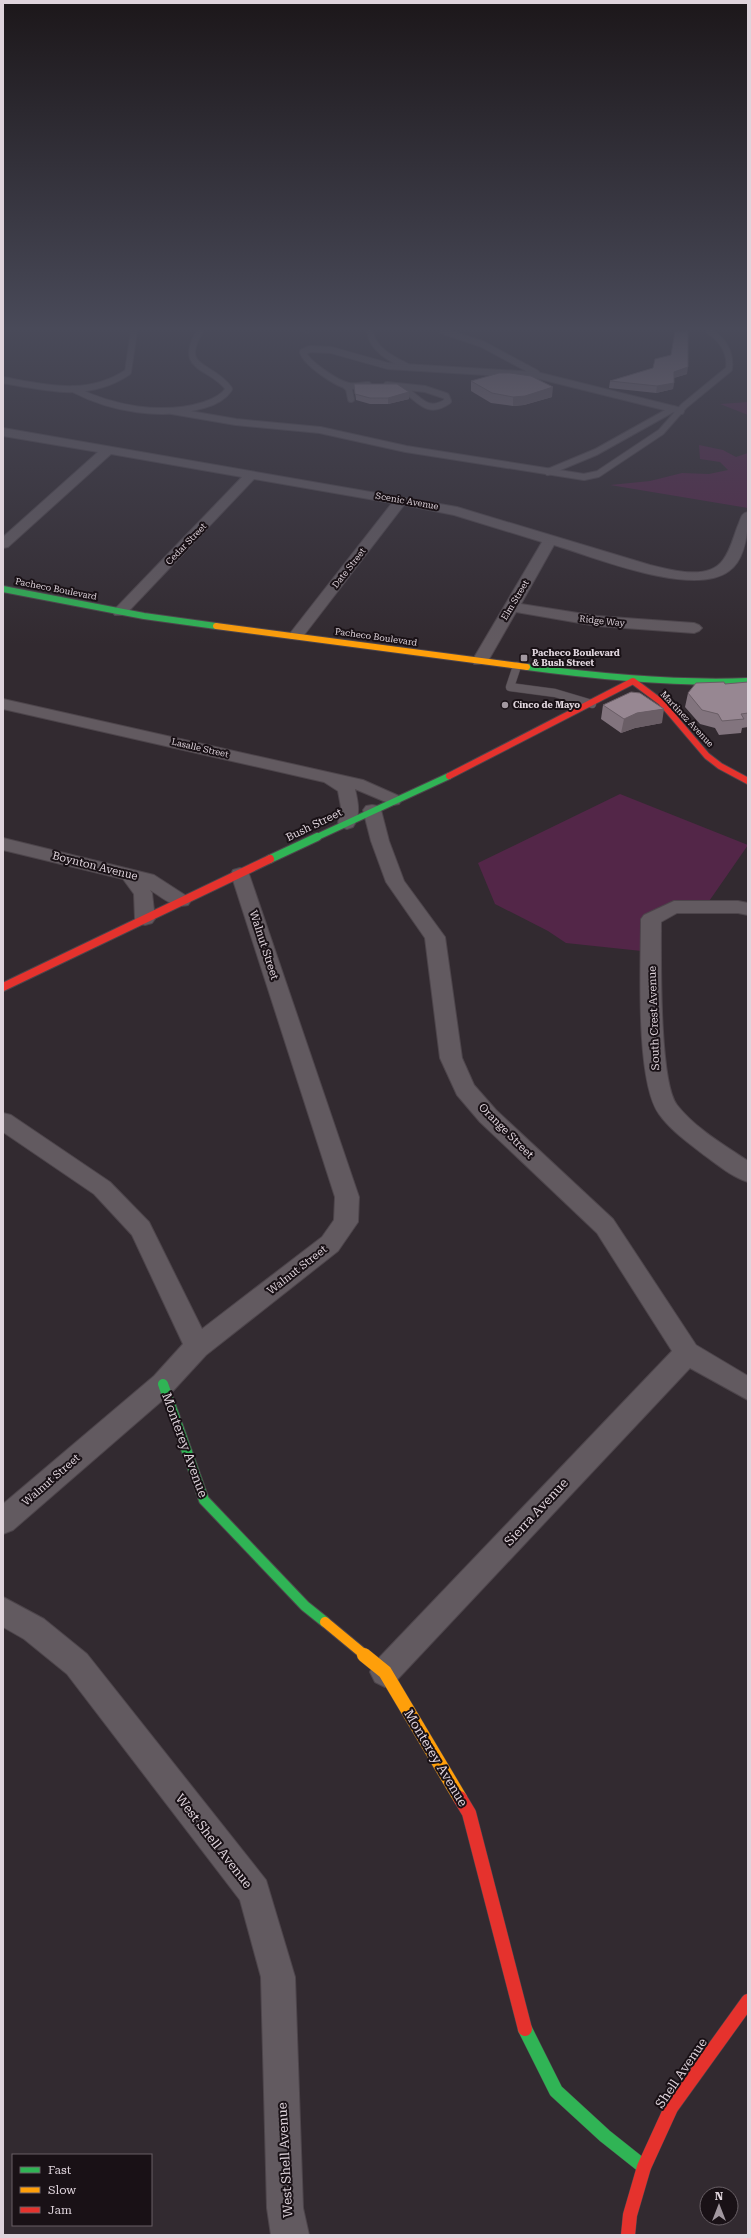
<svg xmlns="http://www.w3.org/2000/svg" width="751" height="2238" viewBox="0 0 751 2238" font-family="'Roboto Serif',serif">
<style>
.green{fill:#532648}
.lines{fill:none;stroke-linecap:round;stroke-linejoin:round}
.lane-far1-casing{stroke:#4d454b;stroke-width:8}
.lane-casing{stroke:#4d454b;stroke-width:9}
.street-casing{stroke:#4d454b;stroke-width:2}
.fast-far3-casing{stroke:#4d454b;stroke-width:8}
.fast-far2-casing{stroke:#4d454b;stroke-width:10}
.fast-far1-casing{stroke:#4d454b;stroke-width:12}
.fast-casing{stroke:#4d454b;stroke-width:15}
.slow-far2-casing{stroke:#4d454b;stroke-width:8}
.slow-far1-casing{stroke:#4d454b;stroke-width:12}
.slow-casing{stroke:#4d454b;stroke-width:15}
.jam-far2-casing{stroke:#4d454b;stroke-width:8}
.jam-far1-casing{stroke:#4d454b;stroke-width:10}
.jam-casing{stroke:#4d454b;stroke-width:15}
.path{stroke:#6b666a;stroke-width:1.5;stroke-dasharray:1.5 1.5;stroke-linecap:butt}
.lane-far1{stroke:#625a60;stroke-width:6}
.lane{stroke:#625a60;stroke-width:8}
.street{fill:#625a60;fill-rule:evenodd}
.fast-far3{stroke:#30b455;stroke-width:6}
.fast-far2{stroke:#30b455;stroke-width:8}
.fast-far1{stroke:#30b455;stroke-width:10}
.fast{stroke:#30b455;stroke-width:14}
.slow-far2{stroke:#ff9f0a;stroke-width:6}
.slow-far1{stroke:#ff9f0a;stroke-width:10}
.slow{stroke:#ff9f0a;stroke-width:14}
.jam-far2{stroke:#e5322d;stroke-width:6}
.jam-far1{stroke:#e5322d;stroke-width:8}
.jam{stroke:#e5322d;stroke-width:14}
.wall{fill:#82747e}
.shaded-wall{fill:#6a5e66}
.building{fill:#978792;stroke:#6a5e66}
.poi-dot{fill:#a298a0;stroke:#191116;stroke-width:1.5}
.labels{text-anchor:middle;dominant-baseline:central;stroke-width:4;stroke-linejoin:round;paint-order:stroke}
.far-street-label{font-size:9px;fill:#dfd4dc;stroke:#191116}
.far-poi-label{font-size:9px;font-weight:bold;fill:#dfd4dc;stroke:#191116;text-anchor:start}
.street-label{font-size:11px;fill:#dfd4dc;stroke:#191116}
.near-street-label{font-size:13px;fill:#dfd4dc;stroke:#191116}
</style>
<rect width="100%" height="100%" fill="#322a30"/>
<g class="green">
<path d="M748,402V415L720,404Z"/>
<path d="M699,445L723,450L736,457L748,453V508L610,485L650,481L682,473L709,474L728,470L720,462L700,459Z"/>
<path d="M620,794L748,845L705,907H674L651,919V952L566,943L548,931L495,904L478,863Z"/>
</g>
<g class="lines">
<defs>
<g id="lane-far1">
<path d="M370,331C372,349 391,359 406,366"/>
<path d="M443,331L482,344L536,373"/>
<path d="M3,380C47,388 88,399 128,372L134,331"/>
<path d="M345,385L349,389L351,399"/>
<path d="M368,385C362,385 355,387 349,386C337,384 306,363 303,352L310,349L331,350L388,366L536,375L681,411"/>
<path d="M387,385L425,389L446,396L448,401C425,417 418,395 400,387"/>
<path d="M73,389C112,409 162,418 204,405C214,402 223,398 229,389C212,364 176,371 200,331"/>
<path d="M172,411L236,422L320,430L406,449L584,477L598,474L661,432L684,406L729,369C731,352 723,340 709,331"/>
<path d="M548,472L596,452L673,409"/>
</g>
<path id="lane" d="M517,666L510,687L555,693L592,704"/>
<g id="street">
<path d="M3,428L457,507L650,565C671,570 708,581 723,560C731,550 734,534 739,523C741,517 742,513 748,512C748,531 746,559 729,571C693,598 594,557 554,545L521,604L597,616L694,623L699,625L702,628L699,631L694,633L597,626L516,612L488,661L486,664H474L472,661L542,542L454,515L404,505L301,639H291L288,636L392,503L254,479L125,615H115L112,612L115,609L242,477L111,454L8,547L3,548V537L98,452L3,436Z"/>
<path d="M3,699L363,780L399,796L402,800L399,804L393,805L355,789C358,802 361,815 353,827L347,829L341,827L338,823L341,807L338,791L324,782L3,709Z"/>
<path d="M372,805L378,806L381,810L389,841L404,881L445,937L462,1058L474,1085L496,1110L613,1219L696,1345L748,1376V1400L690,1368L395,1682L385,1687L375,1682L370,1672L375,1662L672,1351L597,1233L480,1122L457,1095L440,1058L425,938L386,882L371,841L363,810L366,806Z"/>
<path d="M3,838L154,875L188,897L191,901L188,905C174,909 162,897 150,890L152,893L155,919L152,923L145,925L138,923L135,919L134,894L123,879L3,850Z"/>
<path d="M240,868L247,870L249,874L359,1197L358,1222L338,1251L206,1355L172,1392L13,1530L3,1534V1504L154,1376L183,1344L132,1235L94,1194L3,1132V1113L11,1115L110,1182L149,1222L202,1329L322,1237L334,1220L335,1197L231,874L233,870Z"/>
<path d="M674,901H738L748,903V915L738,913H677L661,922C661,956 659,1082 677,1105C695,1128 724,1145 748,1161V1182C732,1177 718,1165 704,1155C689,1143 670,1130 659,1114C635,1080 641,963 641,919L644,915Z"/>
<path d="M3,1597L44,1619L87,1654L266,1880L295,1977L303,2208L309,2235H271L267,2208L261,1977L240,1900L67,1674L24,1639L3,1627Z"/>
</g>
<g id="fast-far3">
<path d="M3,589L144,616L216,626"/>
<path d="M527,667C601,677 674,684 748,681"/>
<path d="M315,838L449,776"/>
</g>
<path id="fast-far2" d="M270,859L317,837"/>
<path id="fast-far1" d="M163,1384L204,1500L305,1606L325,1622"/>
<path id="fast" d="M525,2029L556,2091L605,2136L644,2167"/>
<path id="slow-far2" d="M216,626L527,667"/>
<path id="slow-far1" d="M325,1622L366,1656"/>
<path id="slow" d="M364,1655L385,1672L460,1798"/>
<path id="jam-far2" d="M449,776L633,681L661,702L707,756L720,766L748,781"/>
<path id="jam-far1" d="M3,987L270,859"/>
<g id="jam">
<path d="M460,1798L469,1813L525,2029"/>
<path d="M628,2235L630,2215L644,2167L671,2108L748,2001"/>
</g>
</defs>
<use href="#lane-far1" class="lane-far1-casing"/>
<use href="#lane" class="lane-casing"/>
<use href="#street" class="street-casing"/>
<use href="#fast-far3" class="fast-far3-casing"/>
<use href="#fast-far2" class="fast-far2-casing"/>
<use href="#fast-far1" class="fast-far1-casing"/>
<use href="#fast" class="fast-casing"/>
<use href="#slow-far2" class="slow-far2-casing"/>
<use href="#slow-far1" class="slow-far1-casing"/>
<use href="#slow" class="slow-casing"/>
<use href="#jam-far2" class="jam-far2-casing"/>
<use href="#jam-far1" class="jam-far1-casing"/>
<use href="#jam" class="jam-casing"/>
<path class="path" d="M302,331L309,333"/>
<use href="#lane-far1" class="lane-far1"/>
<use href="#lane" class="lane"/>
<use href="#street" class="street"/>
<use href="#fast-far3" class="fast-far3"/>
<use href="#fast-far2" class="fast-far2"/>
<use href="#fast-far1" class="fast-far1"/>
<use href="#fast" class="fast"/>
<use href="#slow-far2" class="slow-far2"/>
<use href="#slow-far1" class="slow-far1"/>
<use href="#slow" class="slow"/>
<use href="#jam-far2" class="jam-far2"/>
<use href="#jam-far1" class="jam-far1"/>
<use href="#jam" class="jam"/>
</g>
<g class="wall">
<path d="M653,368L687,374L674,378L673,389L656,393L609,388L610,381Z"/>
<path d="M471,381L552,397L524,405L513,406L491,403L471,391Z"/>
<path d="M354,384L409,399L388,404H370L356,400Z"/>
<path d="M748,682V727L742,728L741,733L719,735L715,728L700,724L685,707L688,693L725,684Z"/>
<path d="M603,705L662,723L635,728L621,733L601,719Z"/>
</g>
<g class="shaded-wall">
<path d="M688,367L687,374L673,378L674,372Z"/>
<path d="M674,383L673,389L656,393L657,386Z"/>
<path d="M553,387L552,397L524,405L513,406V397Z"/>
<path d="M409,392V399L388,404V398Z"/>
<path d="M664,709L662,723L635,728L621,733L624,719L637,713Z"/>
</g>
<g class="building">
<path d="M675,331H688V367L674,372V383L657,386L610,381L653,368L655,359L671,355Z"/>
<path d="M499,373H510L531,376L553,387L525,396L513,397L492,393L471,381Z"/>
<path d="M354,384H397L409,392L388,398H370L355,394Z"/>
<path d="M724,682L725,684L748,682V713L741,714L744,719L722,721L718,714L702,710L688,693L696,683Z"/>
<path d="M631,692L640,693L664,709L637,713L624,719L603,705Z"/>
</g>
<linearGradient id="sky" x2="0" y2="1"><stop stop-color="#1c171a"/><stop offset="0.51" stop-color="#494a59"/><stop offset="1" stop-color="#494a59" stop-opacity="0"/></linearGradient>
<rect width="751" height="645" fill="url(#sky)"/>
<g class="poi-dot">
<rect x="520" y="654" width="8" height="8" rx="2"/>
<circle cx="505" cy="705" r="4"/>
</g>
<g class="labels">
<g class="far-street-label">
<text transform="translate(407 501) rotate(10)">Scenic Avenue</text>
<text transform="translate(186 544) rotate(-46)">Cedar Street</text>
<text transform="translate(349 568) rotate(-52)">Date Street</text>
<text transform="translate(56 589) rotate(11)">Pacheco Boulevard</text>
<text transform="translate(515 600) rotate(-59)">Elm Street</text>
<text transform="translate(602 621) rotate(6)">Ridge Way</text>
<text transform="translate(376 637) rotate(8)">Pacheco Boulevard</text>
<text transform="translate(687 719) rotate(47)">Martinez Avenue</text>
<text transform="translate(200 748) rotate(13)">Lasalle Street</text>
</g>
<g class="far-poi-label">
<text x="532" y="653">Pacheco Boulevard<tspan x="532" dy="10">&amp; Bush Street</tspan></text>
<text x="513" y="705">Cinco de Mayo</text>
</g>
<g class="street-label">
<text transform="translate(314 825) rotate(-26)">Bush Street</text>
<text transform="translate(95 866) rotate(14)">Boynton Avenue</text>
<text transform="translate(264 945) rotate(72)">Walnut Street</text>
<text transform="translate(654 1018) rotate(-92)">South Crest Avenue</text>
<text transform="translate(506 1131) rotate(45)">Orange Street</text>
<text transform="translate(297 1270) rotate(-38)">Walnut Street</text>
<text transform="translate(51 1480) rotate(-41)">Walnut Street</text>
</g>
<g class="near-street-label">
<text transform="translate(185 1445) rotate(70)">Monterey Avenue</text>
<text transform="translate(536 1512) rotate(-47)">Sierra Avenue</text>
<text transform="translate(436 1758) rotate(59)">Monterey Avenue</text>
<text transform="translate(214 1841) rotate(52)">West Shell Avenue</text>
<text transform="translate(681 2073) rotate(-56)">Shell Avenue</text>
<text transform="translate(285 2160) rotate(-93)">West Shell Avenue</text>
</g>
</g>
<rect width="751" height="2238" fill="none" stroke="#dfd4dc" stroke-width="8"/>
<rect x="12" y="2154" width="140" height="72" fill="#191116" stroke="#685f65"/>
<rect x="20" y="2167" width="20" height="6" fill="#30b455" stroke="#685f65"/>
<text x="48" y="2174" font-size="12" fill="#dfd4dc">Fast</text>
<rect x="20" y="2187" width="20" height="6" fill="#ff9f0a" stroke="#685f65"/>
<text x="48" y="2194" font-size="12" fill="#dfd4dc">Slow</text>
<rect x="20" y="2207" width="20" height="6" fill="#e5322d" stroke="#685f65"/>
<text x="48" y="2214" font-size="12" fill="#dfd4dc">Jam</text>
<g transform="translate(719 2206)"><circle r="19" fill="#191116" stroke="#685f65"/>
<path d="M0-3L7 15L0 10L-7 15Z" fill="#a298a0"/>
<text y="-6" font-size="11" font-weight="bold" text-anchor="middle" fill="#dfd4dc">N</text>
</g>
</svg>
